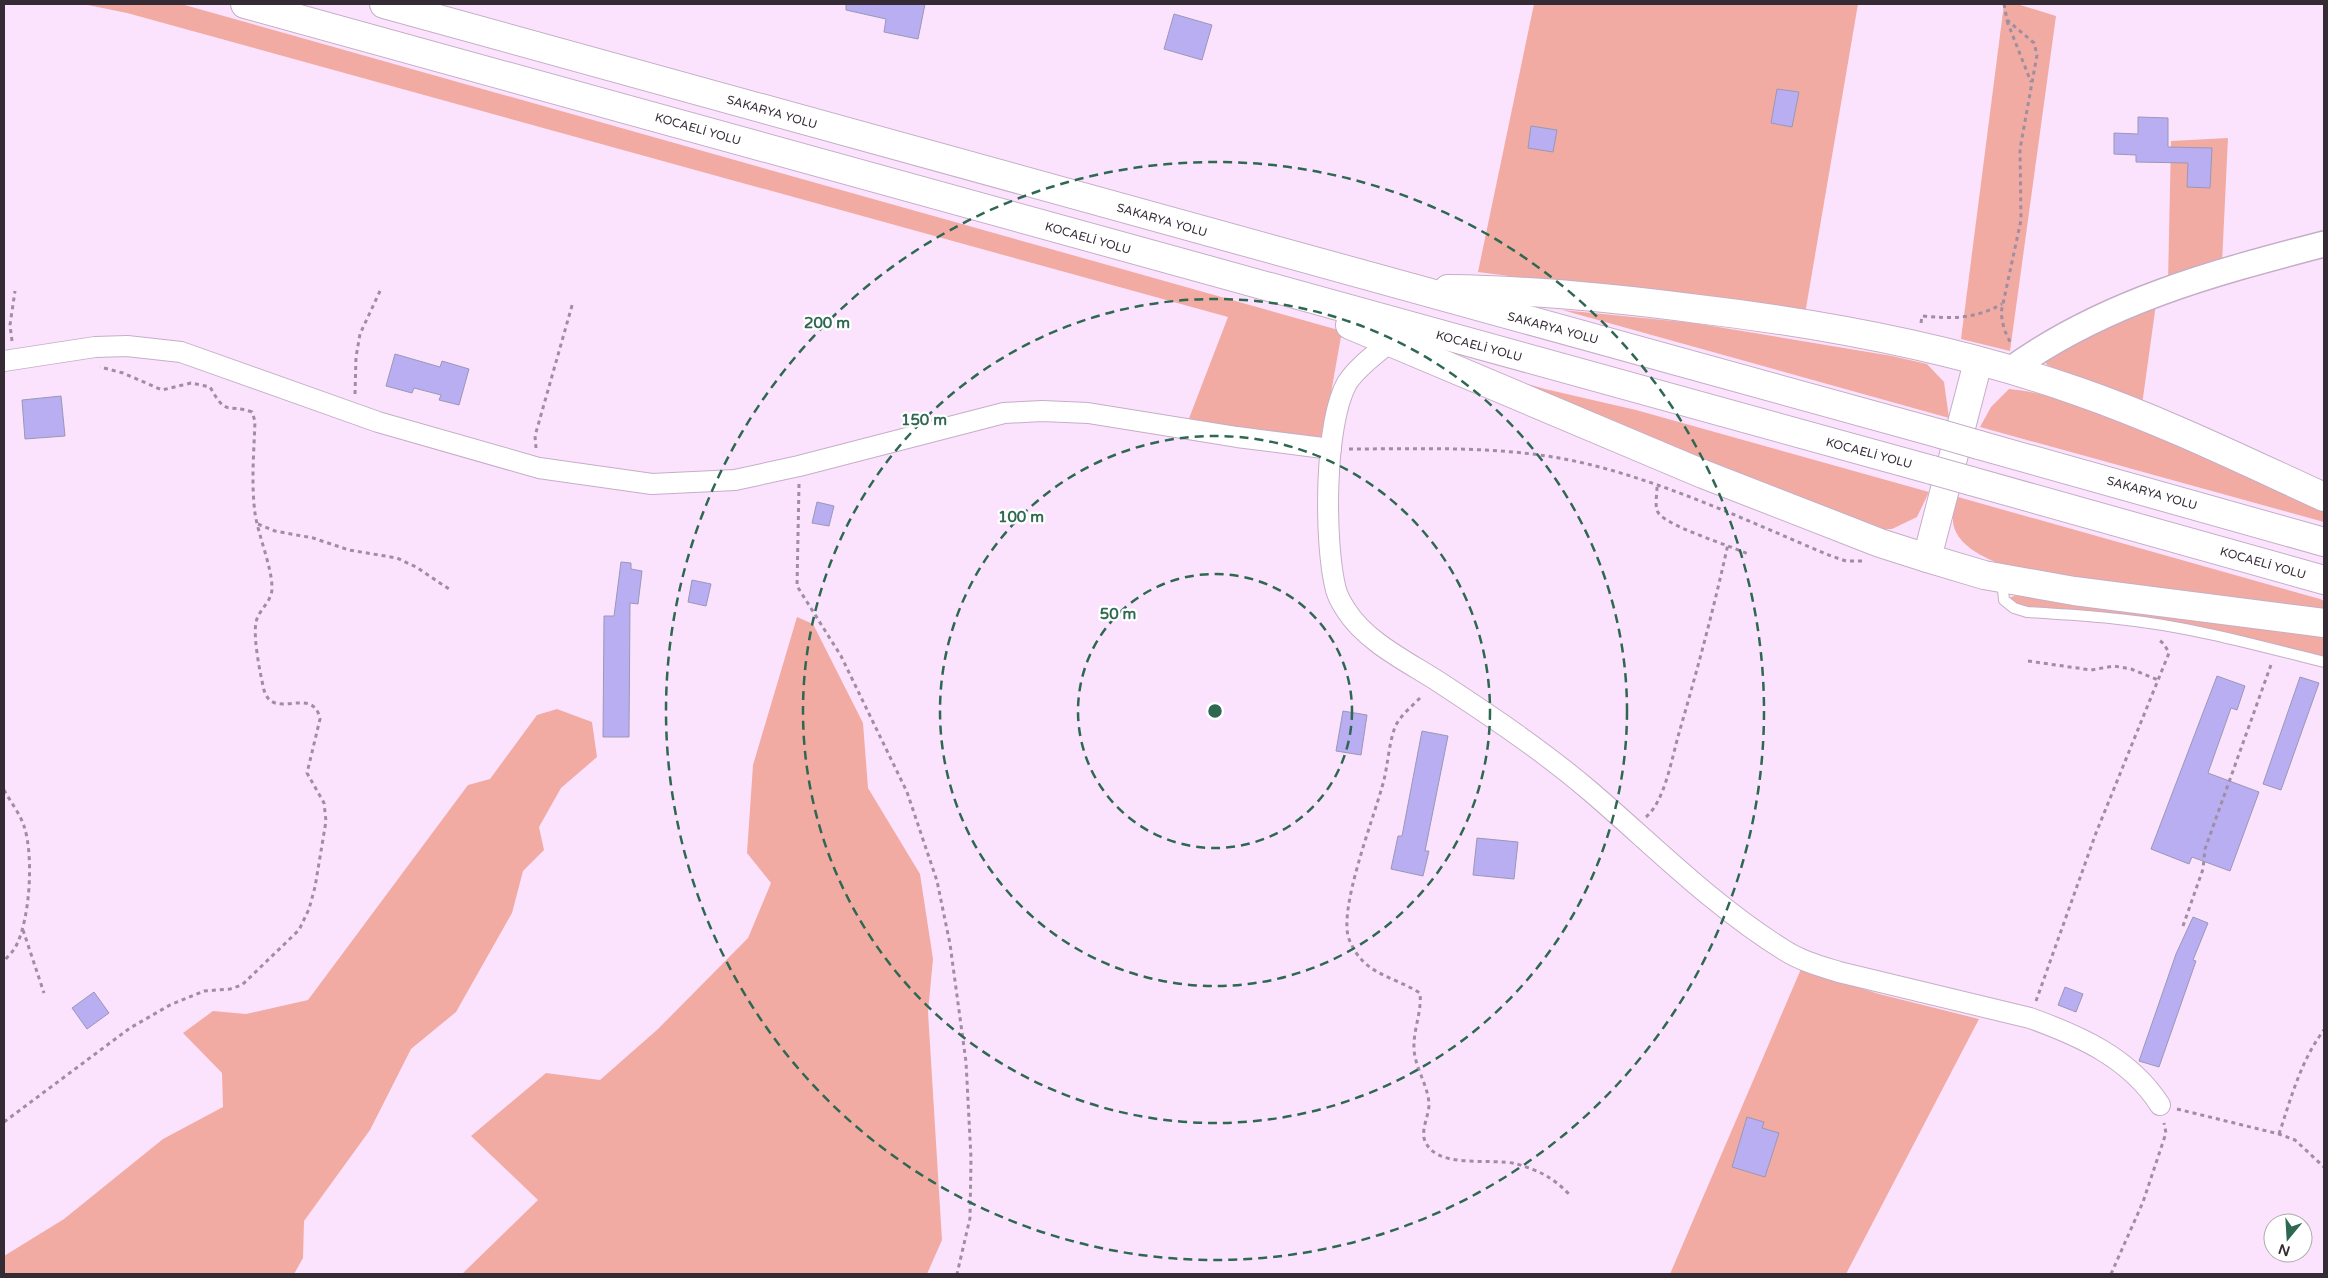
<svg xmlns="http://www.w3.org/2000/svg" width="2328" height="1278" viewBox="0 0 2328 1278" font-family="'Varela Round',sans-serif">
<style>
.green{fill:#f2aba3}
.building{fill:#b8aef1;stroke:#9b97b5}
.lines{fill:none;stroke-linecap:round;stroke-linejoin:round}
.service-casing{stroke:#c5aec7;stroke-width:12}
.minor-casing{stroke:#c5aec7;stroke-width:22}
.tertiary-casing{stroke:#c5aec7;stroke-width:28}
.trunk-casing{stroke:#c5aec7;stroke-width:30}
.path{stroke:#9f8ea1;stroke-width:3;stroke-dasharray:4 4;stroke-linecap:butt}
.service{stroke:#fff;stroke-width:10}
.minor{stroke:#fff;stroke-width:20}
.tertiary{stroke:#fff;stroke-width:25}
.trunk{stroke:#fff;stroke-width:28}
.trunk-bridge-casing{stroke:#c5aec7;stroke-width:30;stroke-linecap:butt}
.trunk-bridge{stroke:#fff;stroke-width:28}
.ring{fill:none;stroke:#2e6851;stroke-width:2.5;stroke-dasharray:9 6}
.labels{text-anchor:middle;dominant-baseline:central;stroke-width:4.5;stroke-linejoin:round;paint-order:stroke}
.street-label{font-size:12px;fill:#342b35;stroke:#fff}
.centre{fill:#2e6851;stroke:#fff;stroke-width:2.5}
.ring-label{font-size:15px;text-anchor:middle;font-weight:bold;fill:#2e6851;stroke:#fff;stroke-width:4.5;stroke-linejoin:round;paint-order:stroke}
</style>
<rect width="100%" height="100%" fill="#fbe3fe"/>
<g class="green">
<path d="M83,4H181L1342,331L1323,438L1188,421L1228,317L127,13Z"/>
<path d="M1534,4H1858L1805,314L1478,272Z"/>
<path d="M2004,4H2017L2056,16L2010,351L1961,339Z"/>
<path d="M2228,138L2222,263L2168,282L2171,141Z"/>
<path d="M2156,304L2142,405L2047,365L2043,358Z"/>
<path d="M1562,310L1694,323L1892,356L1927,364L1944,382L1949,418Z"/>
<path d="M1449,362L1545,389L1636,410L1929,492L1917,517L1892,529L1870,530Z"/>
<path d="M2009,389C2046,392 2081,407 2115,420C2186,447 2254,481 2324,511V522L1980,427L1991,407Z"/>
<path d="M1958,497L2320,599L2324,601V610L2013,569C1991,561 1950,546 1953,516C1954,510 1956,503 1958,497Z"/>
<path d="M2019,594L2324,636V662L2174,628L2027,612L2004,600Z"/>
<path d="M797,617L813,624L863,723L868,788L920,874L933,959L928,1012L942,1240L927,1274H462L538,1200L471,1136L546,1073L600,1080L658,1029L748,938L771,883L747,853L753,765Z"/>
<path d="M557,709L592,722L597,757L561,788L539,827L544,850L523,871L512,913L456,1012L411,1049L370,1130L304,1221L303,1258L294,1274H4V1256L64,1219L163,1139L223,1107L222,1073L183,1033L213,1011L246,1014L308,1000L468,785L490,779L537,715Z"/>
<path d="M1801,969L1879,994L1979,1019L1846,1274H1670Z"/>
</g>
<g class="building">
<path d="M846,4H925L918,39L884,32L886,19L846,10Z"/>
<path d="M1174,14L1212,25L1202,60L1164,49Z"/>
<path d="M1777,89L1799,92L1792,127L1771,123Z"/>
<path d="M2138,117L2168,118V147L2212,148L2210,188L2187,187L2188,163L2136,162V155L2114,154V133L2138,134Z"/>
<path d="M1531,126L1557,130L1553,152L1528,148Z"/>
<path d="M395,354L440,367L442,361L469,369L459,405L439,400L441,395L414,388L412,393L386,386Z"/>
<path d="M61,396L65,436L25,439L22,400Z"/>
<path d="M817,502L834,506L829,526L812,523Z"/>
<path d="M621,562L631,563V569L642,571L638,604L630,603L629,737H603L604,616H614Z"/>
<path d="M692,580L711,584L706,606L688,602Z"/>
<path d="M2217,676L2245,686L2237,710L2231,708L2208,773L2259,792L2230,871L2192,857L2189,864L2151,849Z"/>
<path d="M2300,677L2319,683L2281,790L2263,784Z"/>
<path d="M1343,711L1367,715L1361,755L1336,751Z"/>
<path d="M1422,731L1448,736L1425,851H1429L1423,876L1391,869L1398,836H1402Z"/>
<path d="M1477,838L1518,842L1514,879L1473,875Z"/>
<path d="M2193,917L2208,923L2193,960L2196,961L2159,1067L2139,1061L2176,954Z"/>
<path d="M2065,987L2083,994L2076,1012L2058,1005Z"/>
<path d="M94,992L109,1013L87,1029L72,1008Z"/>
<path d="M1747,1117L1764,1122L1762,1128L1779,1133L1765,1177L1732,1167Z"/>
</g>
<g class="lines">
<defs>
<path id="service" d="M2002,580L2004,600L2014,608L2027,612C2057,614 2088,615 2118,619C2188,626 2257,645 2324,662"/>
<g id="minor">
<path d="M1390,342C1376,354 1357,367 1347,383C1324,424 1324,544 1336,590C1338,597 1342,604 1346,610C1366,642 1408,662 1439,682C1491,716 1543,751 1590,791C1653,845 1713,906 1784,950C1801,961 1820,966 1839,972L2030,1018C2080,1036 2130,1058 2160,1105"/>
<path d="M4,361L95,347L127,346L181,352L378,422L539,468L652,484L735,480L799,466L1004,413L1042,411L1088,413L1237,437L1331,449"/>
</g>
<path id="tertiary" d="M2010,370C2104,302 2213,273 2324,244"/>
<g id="trunk">
<path d="M245,4L1932,470"/>
<path d="M384,4L1941,434"/>
<path d="M1448,289C1532,290 1615,298 1698,309C1826,324 1955,348 2077,391C2161,420 2243,460 2324,497"/>
<path d="M1350,325L1703,474L1880,543L1927,558L1984,575L2074,591L2324,623"/>
<path d="M1979,445L2324,542"/>
<path d="M1971,481L2324,580"/>
<path d="M1927,558L1978,362"/>
</g>
</defs>
<use href="#service" class="service-casing"/>
<use href="#minor" class="minor-casing"/>
<use href="#tertiary" class="tertiary-casing"/>
<use href="#trunk" class="trunk-casing"/>
<g class="path">
<path d="M2004,4L2007,20L2034,43L2037,55L2020,149L2021,220L2001,313L2004,329L2011,344"/>
<path d="M2007,21L2031,82"/>
<path d="M1921,323L1922,316C1952,319 1975,319 2002,304"/>
<path d="M12,341L10,325L15,291"/>
<path d="M355,394L356,357L360,334L380,291"/>
<path d="M536,448L535,436L573,302"/>
<path d="M1349,449C1416,449 1486,446 1553,457C1645,472 1745,520 1831,556L1846,561H1864"/>
<path d="M799,484L797,586L841,656L907,792L937,881L950,944L966,1062L971,1158L970,1218L957,1274"/>
<path d="M1657,487C1657,494 1655,503 1657,510C1660,525 1733,546 1750,555"/>
<path d="M258,524L275,531L313,538L349,550L397,558L416,567L452,591"/>
<path d="M2028,661L2091,670L2114,666L2131,669L2158,680"/>
<path d="M1420,698C1411,707 1400,716 1395,727C1388,746 1388,768 1382,787C1373,820 1338,910 1349,939C1363,975 1391,975 1420,993C1422,1012 1413,1030 1414,1049C1415,1068 1428,1085 1429,1104C1429,1115 1422,1127 1424,1138C1433,1171 1491,1157 1517,1164C1540,1171 1552,1177 1569,1194"/>
<path d="M4,790C10,801 20,814 24,826C34,856 30,919 16,946C13,952 8,956 4,961"/>
<path d="M1646,817C1665,801 1672,757 1679,733C1697,671 1714,608 1728,544"/>
<path d="M2183,926L2203,869L2205,849L2272,662"/>
<path d="M23,930L44,993"/>
<path d="M2036,1001L2096,833L2169,653L2164,644L2158,639"/>
<path d="M2177,1109L2279,1134L2295,1140L2324,1167"/>
<path d="M4,1122L130,1028L170,1005L204,991L230,989L242,985L299,930L309,909L315,887L326,821L324,803L307,773L320,719C313,684 273,722 264,690C260,673 253,638 256,622C259,609 272,602 272,588C272,567 258,535 255,513C251,483 254,451 255,421L252,412C225,403 227,417 210,387L191,383L162,390L123,373L100,367"/>
<path d="M2279,1134C2291,1098 2301,1060 2324,1030"/>
<path d="M2111,1274L2143,1202L2166,1133L2164,1123"/>
</g>
<use href="#service" class="service"/>
<use href="#minor" class="minor"/>
<use href="#tertiary" class="tertiary"/>
<use href="#trunk" class="trunk"/>
<defs>
<g id="trunk-bridge">
<path d="M1941,434L1979,445"/>
<path d="M1932,470L1971,481"/>
</g>
</defs>
<use href="#trunk-bridge" class="trunk-bridge-casing"/>
<use href="#trunk-bridge" class="trunk-bridge"/>
</g>
<g class="ring">
<circle cx="1215" cy="711" r="137"/>
<circle cx="1215" cy="711" r="275"/>
<circle cx="1215" cy="711" r="412"/>
<circle cx="1215" cy="711" r="549"/>
</g>
<g class="labels">
<g class="street-label">
<text transform="translate(772 112) rotate(16)">SAKARYA YOLU</text>
<text transform="translate(698 129) rotate(16)">KOCAELİ YOLU</text>
<text transform="translate(1162 220) rotate(16)">SAKARYA YOLU</text>
<text transform="translate(1088 238) rotate(16)">KOCAELİ YOLU</text>
<text transform="translate(1553 328) rotate(15)">SAKARYA YOLU</text>
<text transform="translate(1479 346) rotate(15)">KOCAELİ YOLU</text>
<text transform="translate(1869 453) rotate(15)">KOCAELİ YOLU</text>
<text transform="translate(2152 493) rotate(16)">SAKARYA YOLU</text>
<text transform="translate(2263 563) rotate(16)">KOCAELİ YOLU</text>
</g>
</g>
<circle cx="1215" cy="711" r="8" class="centre"/>
<g class="ring-label">
<text x="827" y="328">200 m</text>
<text x="924" y="425">150 m</text>
<text x="1021" y="522">100 m</text>
<text x="1118" y="619">50 m</text>
</g>
<rect width="2328" height="1278" fill="none" stroke="#342b35" stroke-width="10"/>
<g transform="translate(2288 1238) rotate(198)"><circle r="24" fill="#ffffff" stroke="#aeaaae"/>
<path d="M0-4L9 19L0 12L-9 19Z" fill="#2e6851"/>
<text y="-8" font-size="14" font-weight="bold" text-anchor="middle" fill="#342b35">N</text>
</g>
</svg>
